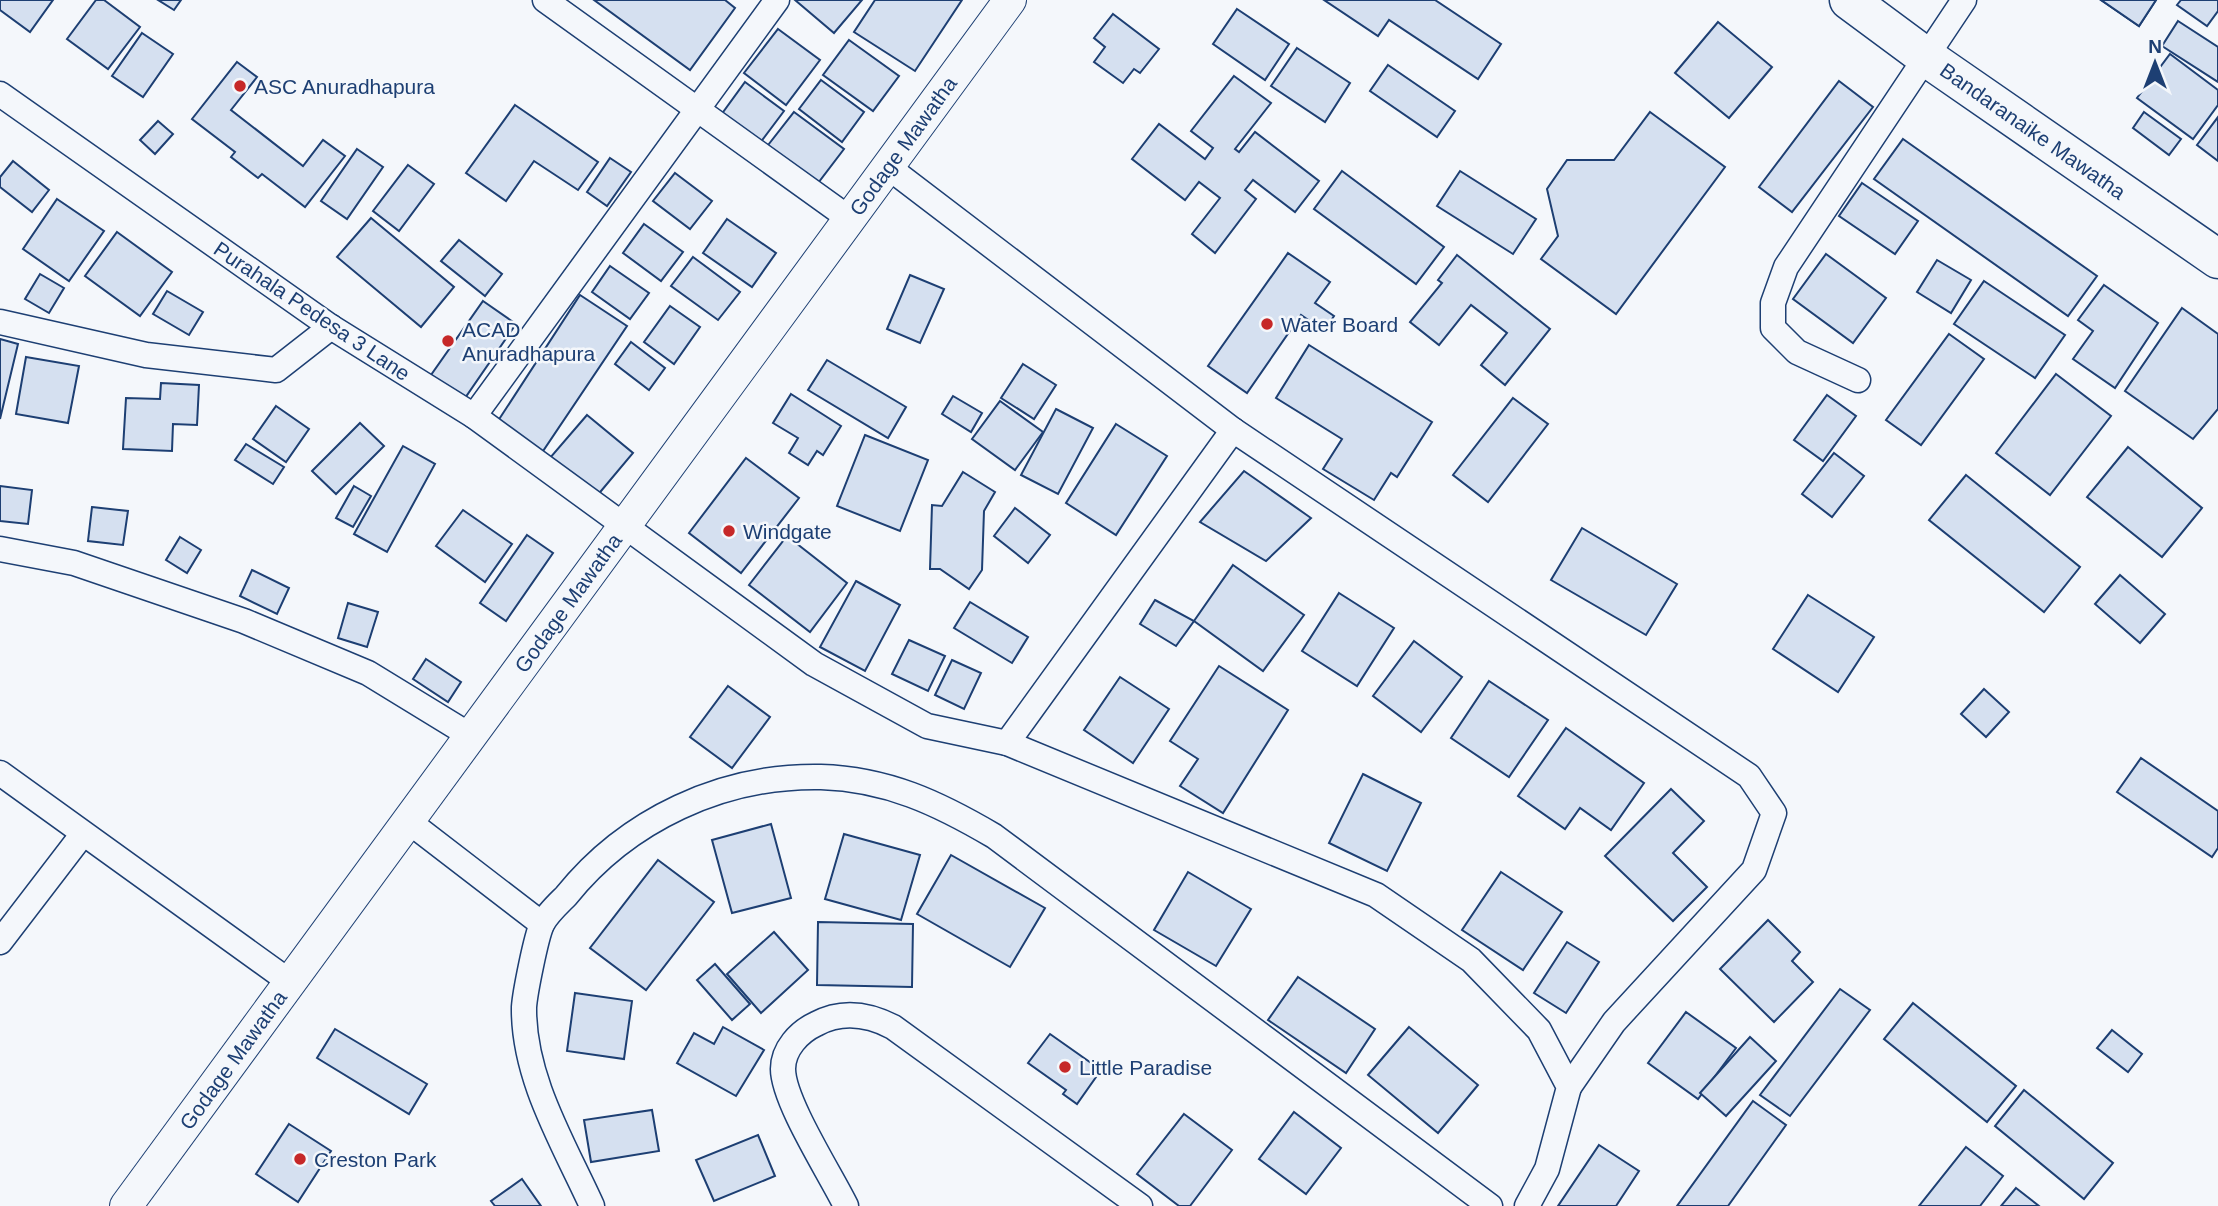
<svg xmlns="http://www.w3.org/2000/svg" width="2218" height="1206" viewBox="0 0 2218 1206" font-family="Helvetica,sans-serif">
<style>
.building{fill:#d5e0f0;stroke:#1d3f73;stroke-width:2}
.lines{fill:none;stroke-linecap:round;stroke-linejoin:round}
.minor-casing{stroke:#1d3f73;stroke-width:27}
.tertiary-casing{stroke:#1d3f73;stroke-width:34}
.trunk-casing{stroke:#1d3f73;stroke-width:41}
.minor{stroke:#f4f7fb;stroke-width:24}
.tertiary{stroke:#f4f7fb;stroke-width:32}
.trunk{stroke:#f4f7fb;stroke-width:38}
.poi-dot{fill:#c62828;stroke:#f4f7fb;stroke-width:2.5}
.labels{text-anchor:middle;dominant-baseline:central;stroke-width:5;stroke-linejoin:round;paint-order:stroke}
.poi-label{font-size:21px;fill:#1d3f73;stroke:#f4f7fb;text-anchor:start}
.street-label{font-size:21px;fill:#1d3f73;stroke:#f4f7fb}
</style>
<rect width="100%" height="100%" fill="#f4f7fb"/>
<g class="building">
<path d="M0,0H53L30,32L0,10Z"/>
<path d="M96,0H104L140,27L108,69L67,39Z"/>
<path d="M158,0H181L174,10Z"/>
<path d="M594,0H725L735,8L690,70Z"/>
<path d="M795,0H862L834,33Z"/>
<path d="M875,0H962L915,71L854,32Z"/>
<path d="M1324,0H1435L1501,44L1478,79L1389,20L1378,36Z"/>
<path d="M2101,0H2156L2139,26Z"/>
<path d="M2101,0H2156L2139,26Z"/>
<path d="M2181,0H2218V11L2207,26L2177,5Z"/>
<path d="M1237,9L1289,44L1265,80L1213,44Z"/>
<path d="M1113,14L1159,49L1140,73L1134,69L1123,83L1094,62L1105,47L1094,38Z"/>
<path d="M2178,21L2218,47V82L2162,46Z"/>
<path d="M1718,22L1772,67L1729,118L1675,73Z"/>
<path d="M778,29L820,60L786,105L744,73Z"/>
<path d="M142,33L173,54L143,97L112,76Z"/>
<path d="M849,40L899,76L873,111L823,75Z"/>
<path d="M1297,48L1350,83L1325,122L1271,86Z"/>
<path d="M2170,54L2218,90V105L2193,139L2137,98Z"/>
<path d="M237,62L257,77L231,110L303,166L323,140L345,156L305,207L262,174L258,178L231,157L235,152L192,119Z"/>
<path d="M1388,65L1455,111L1437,137L1370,91Z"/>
<path d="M1234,76L1271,103L1235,149L1239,152L1255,132L1319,181L1295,212L1253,180L1245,190L1256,199L1215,253L1192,234L1220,198L1199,182L1185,200L1132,159L1159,124L1205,159L1213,148L1191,131Z"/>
<path d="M821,80L864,112L842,142L799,109Z"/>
<path d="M1839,81L1873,107L1792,212L1759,187Z"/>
<path d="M745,82L784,111L760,143L721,115Z"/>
<path d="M515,105L598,162L578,190L534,161L506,201L466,173Z"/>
<path d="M794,112L844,149L815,187L765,149Z"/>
<path d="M1650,112L1725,167L1616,314L1541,259L1558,236L1547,189L1567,160H1614Z"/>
<path d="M2144,112L2181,139L2169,155L2133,128Z"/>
<path d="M2218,117V161L2197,145Z"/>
<path d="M158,121L173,134L155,154L140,140Z"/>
<path d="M1903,139L2097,276L2068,316L1874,179Z"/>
<path d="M357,149L383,167L347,219L321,201Z"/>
<path d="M610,158L631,172L607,206L587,192Z"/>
<path d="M13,161L49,190L32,212L0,187V177Z"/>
<path d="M408,165L434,184L399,231L373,211Z"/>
<path d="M1342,171L1444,247L1416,284L1314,209Z"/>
<path d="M1460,171L1536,219L1513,254L1437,206Z"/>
<path d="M675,173L712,201L690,229L653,201Z"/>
<path d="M1862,183L1918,221L1895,254L1839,216Z"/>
<path d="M57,199L104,231L69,281L23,249Z"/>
<path d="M371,218L454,287L421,327L337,257Z"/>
<path d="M727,219L776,253L752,287L703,253Z"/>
<path d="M644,224L683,252L661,281L623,253Z"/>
<path d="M117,232L172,272L140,316L85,276Z"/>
<path d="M459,240L502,274L485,296L441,261Z"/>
<path d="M1288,253L1330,282L1315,303L1334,316L1324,331L1301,315L1247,393L1208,366Z"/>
<path d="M1826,254L1886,298L1853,343L1793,299Z"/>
<path d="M1457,255L1550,329L1505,385L1481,365L1507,333L1471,305L1439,345L1410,322L1442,283L1438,280Z"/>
<path d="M693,257L740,292L718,320L671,286Z"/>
<path d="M1937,260L1971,280L1951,313L1917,292Z"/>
<path d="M610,266L649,293L630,319L592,292Z"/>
<path d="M40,274L64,288L49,313L25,299Z"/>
<path d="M910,275L944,289L920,343L887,329Z"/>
<path d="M1984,281L2065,335L2035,378L1954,324Z"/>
<path d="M2104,285L2158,323L2115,388L2073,359L2093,331L2078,320Z"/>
<path d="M167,291L203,312L189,335L153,314Z"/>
<path d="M580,295L627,326L541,454L496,424Z"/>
<path d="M483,301L516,324L465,398L431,375Z"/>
<path d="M670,306L700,327L674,364L644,342Z"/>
<path d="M2182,308L2218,334V409L2193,439L2125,391Z"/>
<path d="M1949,334L1984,359L1921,445L1886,420Z"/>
<path d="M0,339L18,344L0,419Z"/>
<path d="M631,342L665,368L649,390L615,364Z"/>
<path d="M1309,345L1432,422L1397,477L1391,473L1374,500L1323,469L1342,439L1276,398Z"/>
<path d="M26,357L79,366L68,423L16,414Z"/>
<path d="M827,360L906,407L888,438L808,390Z"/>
<path d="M1023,364L1056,385L1034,419L1001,398Z"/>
<path d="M2056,374L2111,416L2050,495L1996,453Z"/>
<path d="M161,383L199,385L197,425L173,424L172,451L123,449L126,398L160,399Z"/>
<path d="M791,394L841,426L823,455L817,451L808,465L789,453L798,438L773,423Z"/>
<path d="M1827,395L1856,416L1823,461L1794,440Z"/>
<path d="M953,396L982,413L971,432L942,414Z"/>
<path d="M1513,398L1548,424L1488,502L1453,475Z"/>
<path d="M1000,401L1043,432L1015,470L972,439Z"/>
<path d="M276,406L309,429L286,462L253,439Z"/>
<path d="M1056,409L1093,428L1058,494L1021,475Z"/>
<path d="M587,415L633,453L596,497L549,459Z"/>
<path d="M360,423L384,446L336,494L312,471Z"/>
<path d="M1116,424L1167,456L1116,535L1066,503Z"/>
<path d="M865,435L928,460L900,531L837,506Z"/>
<path d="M246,444L284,467L273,484L235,460Z"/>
<path d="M403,446L435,464L387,552L354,534Z"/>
<path d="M2128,447L2202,508L2162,557L2087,497Z"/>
<path d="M1834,453L1864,476L1832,517L1802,494Z"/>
<path d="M746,458L799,498L741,573L689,533Z"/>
<path d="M1244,471L1311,518L1266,561L1200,522Z"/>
<path d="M963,472L995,492L984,511L982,570L969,589L940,569H930L932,505L942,506Z"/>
<path d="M1966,475L2080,567L2044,612L1929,520Z"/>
<path d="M0,486L32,490L28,524L0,521Z"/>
<path d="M354,486L371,496L353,527L336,518Z"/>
<path d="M92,507L128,511L123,545L88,541Z"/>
<path d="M1015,508L1050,535L1028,563L994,536Z"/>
<path d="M463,510L512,544L485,582L436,546Z"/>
<path d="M1582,528L1677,584L1646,635L1551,580Z"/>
<path d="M527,535L553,553L506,621L480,603Z"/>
<path d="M787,536L847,583L810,632L749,585Z"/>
<path d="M180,537L201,550L187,573L166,560Z"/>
<path d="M1233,565L1304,615L1263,671L1194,621Z"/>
<path d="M252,570L289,588L277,614L240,596Z"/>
<path d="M2120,575L2165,614L2140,643L2095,604Z"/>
<path d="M856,581L900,605L865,671L820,647Z"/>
<path d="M1339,593L1394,628L1357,686L1302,651Z"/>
<path d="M1808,595L1874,637L1838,692L1773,649Z"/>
<path d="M1155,600L1194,621L1176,646L1140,624Z"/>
<path d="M970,602L1028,637L1012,663L954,628Z"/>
<path d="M348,603L378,612L367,647L338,638Z"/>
<path d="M909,640L945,656L928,691L892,674Z"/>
<path d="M1414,641L1462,677L1421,732L1373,696Z"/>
<path d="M426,659L461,682L448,702L413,679Z"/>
<path d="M952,660L981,673L964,709L935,695Z"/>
<path d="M1219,666L1288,710L1223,813L1180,786L1198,759L1170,741Z"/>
<path d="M1120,677L1169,709L1133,763L1084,730Z"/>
<path d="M1489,681L1548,720L1509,777L1451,738Z"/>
<path d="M728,686L770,717L732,768L690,737Z"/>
<path d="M1984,689L2009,712L1986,737L1961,714Z"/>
<path d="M1566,728L1644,783L1611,830L1580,808L1565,829L1518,796Z"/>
<path d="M2141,758L2218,811V848L2212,857L2117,792Z"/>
<path d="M1363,774L1421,803L1387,871L1329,843Z"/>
<path d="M1671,789L1704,821L1673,853L1707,887L1673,921L1605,856Z"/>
<path d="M771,824L791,898L732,913L712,840Z"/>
<path d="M844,834L920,855L901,920L825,899Z"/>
<path d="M951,855L1045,908L1010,967L917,914Z"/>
<path d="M658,860L714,902L646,990L590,948Z"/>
<path d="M1188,872L1251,909L1216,966L1154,930Z"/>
<path d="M1501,872L1562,912L1523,970L1462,930Z"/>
<path d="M1768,920L1800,952L1792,961L1813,982L1774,1022L1720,969Z"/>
<path d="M818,922L913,924L912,987L817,985Z"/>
<path d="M774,932L808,970L761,1013L727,974Z"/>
<path d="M1567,942L1599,962L1566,1013L1534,993Z"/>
<path d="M715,964L750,1004L732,1020L697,980Z"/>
<path d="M1298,977L1375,1029L1346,1073L1268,1020Z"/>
<path d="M1840,989L1870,1010L1790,1116L1760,1095Z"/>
<path d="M575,993L632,1001L624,1059L567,1051Z"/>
<path d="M1913,1003L2016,1086L1987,1122L1884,1039Z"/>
<path d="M1686,1012L1736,1048L1698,1099L1648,1063Z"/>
<path d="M723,1027L764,1050L736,1096L677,1063L694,1033L714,1044Z"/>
<path d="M1409,1027L1478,1085L1438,1133L1368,1075Z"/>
<path d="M335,1029L427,1084L409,1114L317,1058Z"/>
<path d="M2112,1030L2142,1054L2128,1072L2097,1048Z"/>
<path d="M1050,1034L1101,1070L1077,1104L1063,1094L1066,1090L1028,1063Z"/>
<path d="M1750,1037L1776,1061L1726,1116L1700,1093Z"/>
<path d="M2024,1090L2113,1163L2084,1199L1995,1126Z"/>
<path d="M1753,1101L1786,1125L1728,1206H1677Z"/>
<path d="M652,1110L659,1151L591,1162L584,1120Z"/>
<path d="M1294,1112L1341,1148L1306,1194L1259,1159Z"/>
<path d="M1184,1114L1232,1150L1190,1206H1179L1137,1174Z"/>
<path d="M289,1124L331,1151L298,1202L256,1174Z"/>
<path d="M758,1135L775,1176L714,1201L696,1160Z"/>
<path d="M1599,1145L1639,1171L1616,1206H1558Z"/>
<path d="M1966,1147L2003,1176L1980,1206H1919Z"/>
<path d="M522,1179L541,1206H495L491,1201Z"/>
<path d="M2016,1188L2039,1206H2001Z"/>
</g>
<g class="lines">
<defs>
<g id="minor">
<path d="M545,0L850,219"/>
<path d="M0,94L331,327L474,416L814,664L927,726L1007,743L1376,895L1471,960L1539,1030L1569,1087L1547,1169L1527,1206"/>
<path d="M888,167L1233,430L1749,776L1774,813L1754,870L1614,1022L1569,1087"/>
<path d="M0,322L146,355L276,370L331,327"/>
<path d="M1858,380L1797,352L1773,328V303L1786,267L1964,0"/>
<path d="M474,416L777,0"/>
<path d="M0,549L74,563L244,621L368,673L471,736"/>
<path d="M1007,743L1233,430"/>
<path d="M0,773L290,982"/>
<path d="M408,821L542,924"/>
<path d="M0,942L82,835"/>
<path d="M592,1206C564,1144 523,1078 524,1007C525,993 536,937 542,924C547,914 558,904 566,896C627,820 722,775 821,777C887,779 938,803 994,836L1490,1206"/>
<path d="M846,1206C831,1175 783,1101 783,1069C783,1049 799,1032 816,1024C842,1010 868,1014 893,1027L1140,1206"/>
</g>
<path id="tertiary" d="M126,1206L1010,0"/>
<path id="trunk" d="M1849,0L1926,57L2218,259"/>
</defs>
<use href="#minor" class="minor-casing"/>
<use href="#tertiary" class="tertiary-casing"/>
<use href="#trunk" class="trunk-casing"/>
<use href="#minor" class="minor"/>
<use href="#tertiary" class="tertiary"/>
<use href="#trunk" class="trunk"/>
</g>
<g class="poi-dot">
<circle cx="240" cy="86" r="7"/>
<circle cx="1267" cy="324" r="7"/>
<circle cx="448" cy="341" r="7"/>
<circle cx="729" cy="531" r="7"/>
<circle cx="1065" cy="1067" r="7"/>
<circle cx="300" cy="1159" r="7"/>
</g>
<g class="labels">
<g class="poi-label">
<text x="254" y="86">ASC Anuradhapura</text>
<text x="1281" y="324">Water Board</text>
<text x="462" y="329">ACAD<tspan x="462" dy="24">Anuradhapura</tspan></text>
<text x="743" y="531">Windgate</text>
<text x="1079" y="1067">Little Paradise</text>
<text x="314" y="1159">Creston Park</text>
</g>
<g class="street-label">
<text transform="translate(2033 131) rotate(35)">Bandaranaike Mawatha</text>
<text transform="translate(903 146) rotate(-54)">Godage Mawatha</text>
<text transform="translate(312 311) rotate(34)">Purahala Pedesa 3 Lane</text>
<text transform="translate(568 603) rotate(-54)">Godage Mawatha</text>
<text transform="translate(233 1060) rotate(-54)">Godage Mawatha</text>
</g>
</g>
<g transform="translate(2155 63)" stroke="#f4f7fb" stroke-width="5" paint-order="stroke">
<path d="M0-5L12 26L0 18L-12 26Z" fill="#1d3f73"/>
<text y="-10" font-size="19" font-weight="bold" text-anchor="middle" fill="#1d3f73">N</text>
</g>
</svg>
